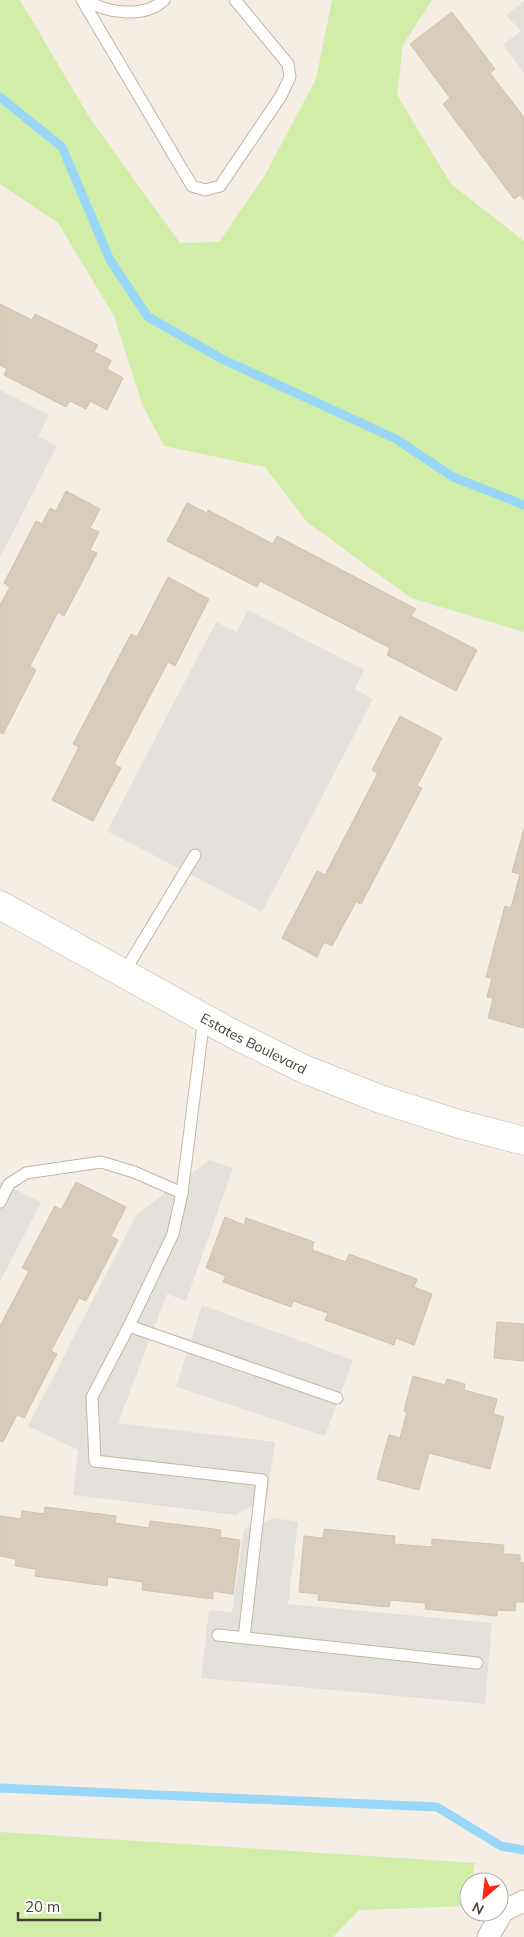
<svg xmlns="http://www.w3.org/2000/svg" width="524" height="1937" viewBox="0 0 524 1937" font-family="Mulish,sans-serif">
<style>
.green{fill:#d2eda8}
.parking{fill:#e4e1dd}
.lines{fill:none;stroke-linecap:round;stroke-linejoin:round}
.stream{stroke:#99d7f8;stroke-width:9}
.building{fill:#daccbb;stroke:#d3c1ab}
.service-casing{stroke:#c1b6a6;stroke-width:13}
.minor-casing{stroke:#c1b6a6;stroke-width:23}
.tertiary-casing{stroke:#c1b6a6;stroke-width:29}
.service{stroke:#fff;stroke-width:11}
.minor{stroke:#fff;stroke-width:21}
.tertiary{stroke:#fff;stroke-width:28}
.labels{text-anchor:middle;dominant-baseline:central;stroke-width:5;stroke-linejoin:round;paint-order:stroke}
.street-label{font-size:14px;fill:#473e33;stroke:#fff}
</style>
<rect width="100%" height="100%" fill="#f4eee4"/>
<g class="green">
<path d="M0,0H20L91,120L180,243L219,242L265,175L316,79L332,0H432L403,45L397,95L451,184L524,241V632L411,598L307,522L265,467L164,446L142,404L114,316L58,223L0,184Z"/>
<path d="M0,1832L475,1863L472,1882H469V1906L359,1910L333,1937H0Z"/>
</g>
<g class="parking">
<path d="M524,1V73L503,45L521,31L506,15Z"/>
<path d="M0,390L49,415L38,436L57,446L0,557Z"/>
<path d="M248,610L364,670L355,689L373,699L262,912L107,831L216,622L237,632Z"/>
<path d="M210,1160L233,1168L186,1301L167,1294L118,1423L275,1442L267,1497L236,1515L73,1495L78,1450L28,1426L137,1214Z"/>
<path d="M0,1182L41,1202L0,1282Z"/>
<path d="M202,1305L353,1360L325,1436L176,1387Z"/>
<path d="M274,1518L298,1522L288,1604L492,1623L485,1704L201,1678L209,1610L232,1612L244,1529Z"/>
</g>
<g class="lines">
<g class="stream">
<path d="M0,97L62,147L110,260L148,317L224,360L396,439L453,477L524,505"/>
<path d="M0,1788L437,1807L501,1846L524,1850"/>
</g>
</g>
<g class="building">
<path d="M452,12L495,69L490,73L524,117V200L520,195L514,199L443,104L450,98L410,44Z"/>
<path d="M0,304L32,320L35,314L98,345L94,352L111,360L107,369L123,378L107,410L90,401L86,409L70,401L66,407L4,375L7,369L0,365Z"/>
<path d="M66,491L100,509L90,528L99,532L90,550L97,553L64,616L58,612L30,666L36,670L3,734L0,732V605L10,587L4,583L36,521L42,524L50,508L56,511Z"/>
<path d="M187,503L207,513L208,510L273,544L277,536L416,609L411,616L477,650L456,691L387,655L390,648L260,581L257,587L167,541Z"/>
<path d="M168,577L209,599L175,666L168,662L114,764L121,768L93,821L52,800L79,747L73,744L131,634L137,637Z"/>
<path d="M400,716L442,738L417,786L422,788L361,904L356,902L332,946L324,942L317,957L282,938L317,871L325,875L378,773L372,770Z"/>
<path d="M524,829V1028L488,1018L493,998L487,997L492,978L486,977L505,906L511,908L520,874L512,872Z"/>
<path d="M76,1182L126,1207L111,1236L118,1240L86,1301L79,1298L51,1351L57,1354L24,1418L17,1415L3,1442L0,1441V1326L29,1271L22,1268L55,1206L61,1210Z"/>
<path d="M225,1217L244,1225L246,1218L314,1242L312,1250L346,1262L349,1254L417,1279L414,1287L432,1294L414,1345L396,1338L394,1345L325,1320L328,1313L293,1301L291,1307L223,1282L226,1276L206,1268Z"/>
<path d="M497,1322L524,1324V1361L494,1358Z"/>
<path d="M413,1376L445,1385L447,1379L465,1384L464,1390L497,1399L493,1414L504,1417L490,1469L429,1453L419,1490L377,1479L389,1435L400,1438L407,1412L404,1411Z"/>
<path d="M45,1507L116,1516L115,1523L149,1528L150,1521L221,1530L220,1537L240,1540L233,1594L213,1591V1599L142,1590L143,1582L108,1577L107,1586L35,1576L36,1569L15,1566L16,1559L0,1556V1516L21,1519L22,1511L44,1514Z"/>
<path d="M324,1529L395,1536L394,1544L432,1547V1539L504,1545L503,1554L520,1555V1562L524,1563V1602H516L515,1611L497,1610V1616L425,1609L426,1603L390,1600L389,1607L318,1600L319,1594L299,1592L304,1536L323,1538Z"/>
</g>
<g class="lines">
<defs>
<g id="service">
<path d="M82,0L192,186L205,190L220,186L281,96L290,77L288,64L235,0"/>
<path d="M87,0C107,14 145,18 164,0"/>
<path d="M123,974L195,855"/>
<path d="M204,1018L182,1193L173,1234L129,1326L92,1397L95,1461L262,1480L244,1638"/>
<path d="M0,1202L9,1184L26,1173L101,1162L134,1172L182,1193"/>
<path d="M129,1326L337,1398"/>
<path d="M218,1635L477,1663"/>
</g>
<path id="minor" d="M488,1937L503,1911L524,1901"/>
<g id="tertiary">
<path id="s1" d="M0,905L235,1035L304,1069L380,1099L459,1124L524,1141"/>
</g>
</defs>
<use href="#service" class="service-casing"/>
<use href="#minor" class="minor-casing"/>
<use href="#tertiary" class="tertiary-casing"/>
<use href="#service" class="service"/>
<use href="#minor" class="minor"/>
<use href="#tertiary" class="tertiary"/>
</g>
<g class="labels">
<g class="street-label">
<text stroke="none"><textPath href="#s1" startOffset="289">Estates Boulevard</textPath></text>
</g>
</g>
<g transform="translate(484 1897) rotate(208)"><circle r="24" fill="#ffffff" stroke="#b5b2ad"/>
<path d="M0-4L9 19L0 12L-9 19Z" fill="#ff2710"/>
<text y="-8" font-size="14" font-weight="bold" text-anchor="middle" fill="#473e33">N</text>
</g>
<path d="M18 1912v8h82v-8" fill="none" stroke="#473e33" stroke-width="2.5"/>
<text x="25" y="1912" font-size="15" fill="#473e33" stroke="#ffffff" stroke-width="4" paint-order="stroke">20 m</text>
</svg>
